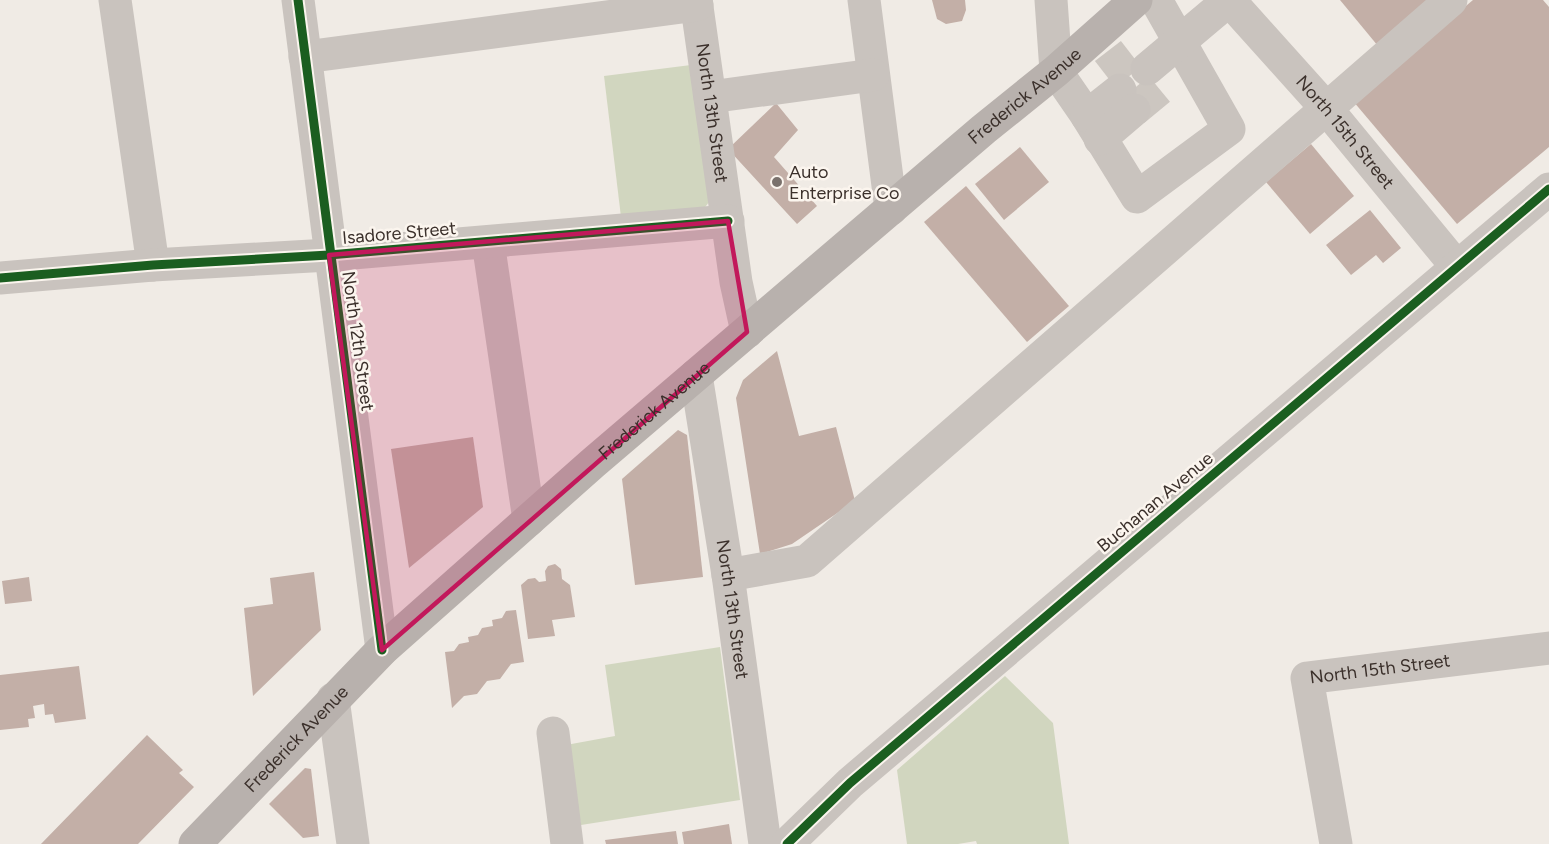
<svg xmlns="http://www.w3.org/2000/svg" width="1549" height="844" viewBox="0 0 1549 844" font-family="Figtree,sans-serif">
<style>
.green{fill:#d1d6bf}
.building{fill:#c3afa7}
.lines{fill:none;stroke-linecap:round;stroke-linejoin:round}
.minor-tunnel{stroke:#ccc6c0;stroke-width:33;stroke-dasharray:33 16;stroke-linecap:butt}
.minor{stroke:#c9c3be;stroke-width:33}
.major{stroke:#b8b1ad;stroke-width:33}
.cycleway-casing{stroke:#fbf5ee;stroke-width:13}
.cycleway{stroke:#1b5e20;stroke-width:9}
.marked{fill:#c2185b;fill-opacity:0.2;stroke:#c2185b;stroke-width:4.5;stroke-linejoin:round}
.poi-dot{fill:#7a716c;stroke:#fbf5ee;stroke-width:2}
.labels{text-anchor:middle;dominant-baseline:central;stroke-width:5;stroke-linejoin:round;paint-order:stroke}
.street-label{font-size:18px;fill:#3b302b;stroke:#fbf5ee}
.poi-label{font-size:18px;fill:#3b302b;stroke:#fbf5ee;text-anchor:start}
</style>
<rect width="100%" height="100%" fill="#f0ebe5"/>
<g class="green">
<path d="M691,65L709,202L702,211L621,217L604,76Z"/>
<path d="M720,647L740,800L581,825L566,745L615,736L605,665Z"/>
<path d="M1005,676L1053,723L1069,844H977L976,841L958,844H907L897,770Z"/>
</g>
<g class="building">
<path d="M932,0H965L966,10L962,21L946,24L937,19Z"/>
<path d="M1340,0H1434L1378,46Z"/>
<path d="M1473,0H1543L1549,7V147L1457,224L1353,101Z"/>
<path d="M776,103L798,130L774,157L817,206L797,224L728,149Z"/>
<path d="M1311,144L1354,196L1310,234L1266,182Z"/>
<path d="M1020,147L1049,182L1004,220L975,184Z"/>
<path d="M966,186L1069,306L1027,342L924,222Z"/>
<path d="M1370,210L1401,248L1383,263L1376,255L1351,275L1326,245Z"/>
<path d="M777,351L799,436L836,427L855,501L792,544L760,554L736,398L743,380Z"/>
<path d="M678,430L687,435L703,577L635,585L622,479Z"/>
<path d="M473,437L483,507L409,568L391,449Z"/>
<path d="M555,564L561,569L562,579L570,585L575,617L552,620L555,636L528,639L521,585L528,579L535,578L539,582L546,581L545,571L548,566Z"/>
<path d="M314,572L321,630L253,696L244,608L273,604L270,578Z"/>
<path d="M29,577L32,601L5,604L2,581Z"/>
<path d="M516,610L524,662L511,664L500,679L487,681L477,694L464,696L452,708L445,652L454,651L459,644L469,642L468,637L478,635L482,628L493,626L492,620L502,618L506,611Z"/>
<path d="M79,666L86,719L55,723L53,714L45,715L44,704L33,706L35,718L28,719L29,727L0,730V675Z"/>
<path d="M147,735L183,770L179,773L194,787L138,844H41Z"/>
<path d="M305,768L311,769L319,836L303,838L269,804Z"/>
<path d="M729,824L732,844H684L682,832Z"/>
<path d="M676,831L678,844H606L605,840Z"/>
</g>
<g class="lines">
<g class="minor-tunnel">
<path d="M1105,74L1131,54"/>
<path d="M1134,110L1163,86"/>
</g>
<g class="minor">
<path d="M115,0L153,265"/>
<path d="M298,0L382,650"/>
<path id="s1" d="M696,0L736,282L747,332"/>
<path d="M864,0L891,209"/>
<path d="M1051,0L1056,71L1087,116L1137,197L1229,129L1156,0"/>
<path id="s2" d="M1229,0L1326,108L1457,267"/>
<path d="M305,57L697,5"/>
<path d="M1147,69L1229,0"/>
<path d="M710,97L873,75"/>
<path d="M1087,116L1120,90"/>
<path d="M1100,139L1134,110"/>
<path d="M488,242L529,520"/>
<path d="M0,278L153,265L329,255L728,221"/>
<path id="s3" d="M696,375L728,575L765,844"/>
<path d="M728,575L807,561L1451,0"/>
<path d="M333,699L353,844"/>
<path d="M553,733L567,844"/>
<path d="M787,844L850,783L1549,189"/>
<path id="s4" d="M1336,844L1307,678L1549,648"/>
</g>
<path class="major" id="s5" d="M195,844L382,650L593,463L984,129L1056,71L1136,0"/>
<defs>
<g id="cycleway">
<path d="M298,0L382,650"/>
<path d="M0,278L153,265L329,255L728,221"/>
<path d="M787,844L850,783L1549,189"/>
</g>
</defs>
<use href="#cycleway" class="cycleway-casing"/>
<use href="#cycleway" class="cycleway"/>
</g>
<path class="marked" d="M728,221L747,332L382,650L329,255Z"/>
<circle class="poi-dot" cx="777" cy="182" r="6"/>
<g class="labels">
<g class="street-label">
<text stroke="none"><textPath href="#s5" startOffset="1118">Frederick Avenue</textPath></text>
<text stroke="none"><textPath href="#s1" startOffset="114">North 13th Street</textPath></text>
<text stroke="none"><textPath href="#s2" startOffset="176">North 15th Street</textPath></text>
<text transform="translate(399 233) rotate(-5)">Isadore Street</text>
<text transform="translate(358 341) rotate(82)">North 12th Street</text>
<text stroke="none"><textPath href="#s5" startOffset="632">Frederick Avenue</textPath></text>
<text transform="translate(1155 502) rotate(-40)">Buchanan Avenue</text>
<text stroke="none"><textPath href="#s3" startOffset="237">North 13th Street</textPath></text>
<text stroke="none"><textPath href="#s4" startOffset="242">North 15th Street</textPath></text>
<text stroke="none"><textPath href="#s5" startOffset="146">Frederick Avenue</textPath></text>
</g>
<g class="poi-label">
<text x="789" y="172">Auto<tspan x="789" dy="21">Enterprise Co</tspan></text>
</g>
</g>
</svg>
